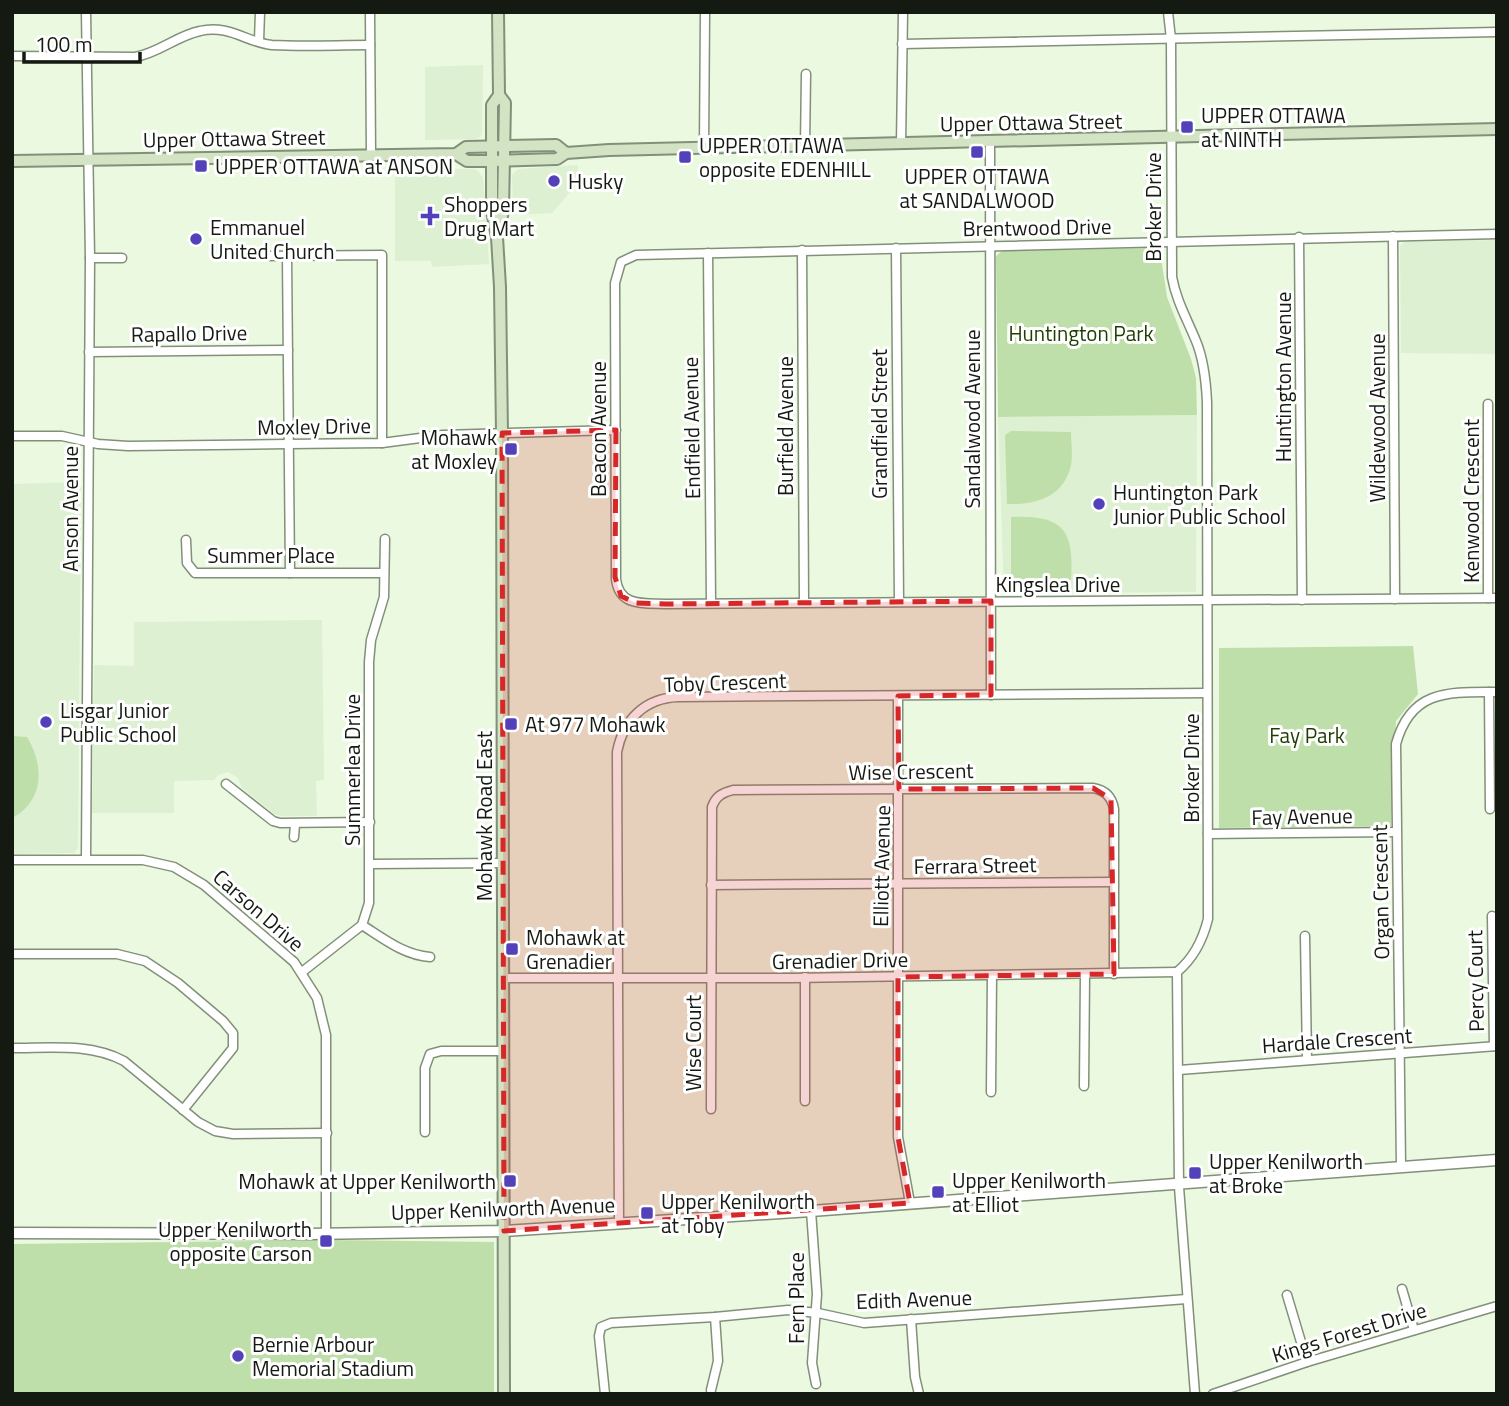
<svg xmlns="http://www.w3.org/2000/svg" width="1509" height="1406" viewBox="0 0 1509 1406" font-family="'Titillium Web',sans-serif">
<style>
.built{fill:#ddf0d1}
.green{fill:#bfdfaa}
.lines{fill:none;stroke-linecap:round;stroke-linejoin:round}
.minor-casing{stroke:#82907a;stroke-width:11}
.tertiary-casing{stroke:#82907a;stroke-width:13}
.secondary-casing{stroke:#82907a;stroke-width:14}
.minor{stroke:#fff;stroke-width:8}
.tertiary{stroke:#fff;stroke-width:10}
.secondary{stroke:#d3e4c5;stroke-width:10}
.marked{fill:#d62828;fill-opacity:0.2;stroke:#d62828;stroke-width:5;stroke-dasharray:14 9;stroke-linejoin:round}
.poi-dot{fill:#5241b9;stroke:#fff;stroke-width:2.5}
.labels{text-anchor:middle;dominant-baseline:central;stroke-width:6;stroke-linejoin:round;paint-order:stroke}
.poi-label{font-size:21px;fill:#141911;stroke:#fff;text-anchor:start}
.street-label{font-size:21px;fill:#141911;stroke:#fff}
.park-label{font-size:21px;fill:#1e3d00;stroke:#fff}
</style>
<rect width="100%" height="100%" fill="#eaf9e0"/>
<g class="built">
<path d="M483,65L482,133L480,137L475,139L425,140V67Z"/>
<path d="M578,165V183L552,213L513,215L512,175L518,169Z"/>
<path d="M395,169H474L479,172L483,178L489,264L432,267L431,261H395Z"/>
<path d="M1497,240V354L1401,353L1400,246L1405,242Z"/>
<path d="M1197,415L1196,592L1004,593L998,417Z"/>
<path d="M81,482L78,847L74,853L12,854V484Z"/>
<path d="M322,620L324,780L316,781L317,816H281L274,814L242,788L238,778L228,772L218,775L214,780L174,781V813H92L94,665L134,666V622Z"/>
</g>
<g class="green">
<path d="M1156,248L1160,251L1167,297L1191,359L1196,378L1197,415L998,417L996,256L1002,251Z"/>
<path d="M1011,431L1071,432C1071,442 1073,455 1071,465C1064,497 1036,505 1007,504L1005,435Z"/>
<path d="M1011,517C1064,515 1074,530 1071,580L1015,579L1011,574Z"/>
<path d="M1413,646L1418,694L1396,721L1391,826L1219,828V648Z"/>
<path d="M12,736L27,737C44,765 45,800 12,818Z"/>
<path d="M330,1240L494,1242V1394H12V1244Z"/>
</g>
<g class="lines">
<defs>
<g id="minor">
<path d="M86,12L90,258L86,859"/>
<path d="M370,12L371,156"/>
<path d="M1168,12L1171,39L1172,277C1176,300 1187,319 1196,341C1204,360 1206,381 1207,402L1208,919C1203,939 1194,958 1177,972L1179,1187L1195,1394"/>
<path d="M259,41L260,12"/>
<path d="M902,44L1497,32"/>
<path d="M12,56L135,57C159,53 176,36 200,31C229,24 248,43 272,45C305,47 337,45 370,45"/>
<path d="M990,142L991,695"/>
<path d="M901,144L903,12"/>
<path d="M805,146L806,74"/>
<path d="M704,148L705,12"/>
<path d="M1497,234L636,255L621,262L615,283L616,579C619,607 644,603 666,604L1497,598"/>
<path d="M1393,236L1395,599"/>
<path d="M1299,237L1302,600"/>
<path d="M896,248L899,601"/>
<path d="M802,250L804,602"/>
<path d="M708,253L711,603"/>
<path d="M263,256L382,255V443"/>
<path d="M287,257L290,573"/>
<path d="M90,258H122"/>
<path d="M89,352L288,350"/>
<path d="M1488,404V598"/>
<path d="M12,436H62L98,444L128,446L288,444L382,443L443,435L616,430"/>
<path d="M186,540L187,563L195,573H384"/>
<path d="M1489,692L1490,809"/>
<path d="M898,696V1137L910,1203"/>
<path d="M226,784L273,821L280,823L370,822"/>
<path d="M1208,834L1396,832"/>
<path d="M294,837L295,824"/>
<path d="M12,860H143L174,867L204,885L294,962L317,998L326,1035V1233"/>
<path d="M370,864L504,863"/>
<path d="M711,885L1112,882"/>
<path d="M1492,916L1494,1046"/>
<path d="M362,925C384,939 404,955 430,957"/>
<path d="M1305,936L1307,1060"/>
<path d="M12,954H117L145,961L178,983L223,1021L233,1033V1048L183,1110"/>
<path d="M302,972L362,925L369,903V662L371,640L384,597L385,539"/>
<path d="M503,978H792L1177,972"/>
<path d="M12,1048C51,1048 90,1043 124,1061L198,1122L215,1131L233,1134L327,1133"/>
<path d="M1179,1070L1497,1046"/>
<path d="M1084,1086L1085,974"/>
<path d="M991,1092L992,975"/>
<path d="M805,1101V977"/>
<path d="M711,1109L712,807C716,796 722,793 733,790L1093,788C1105,790 1112,797 1114,809V974"/>
<path d="M425,1132V1068L430,1054L441,1051H503"/>
<path d="M1401,1167L1396,744C1411,689 1449,692 1497,692"/>
<path d="M811,1211L817,1294L812,1363L816,1384"/>
<path d="M619,1223L617,752C623,720 645,698 678,697L1207,693"/>
<path d="M1402,1289L1414,1330"/>
<path d="M1287,1295L1307,1362"/>
<path d="M911,1319L915,1377L919,1394"/>
<path d="M711,1390L718,1361L715,1317"/>
<path d="M605,1394L599,1336L601,1327L611,1323L715,1317L788,1310L818,1313L864,1323L1187,1299"/>
<path d="M1213,1394L1307,1362L1497,1306"/>
</g>
<path id="tertiary" d="M12,1233L309,1234L504,1231L811,1211L1497,1160"/>
<g id="secondary">
<path d="M498,12L499,95L492,105V211L497,237L500,287L502,433L504,1394"/>
<path d="M499,95L505,103L503,211L499,231"/>
<path d="M456,154L467,161H492L557,159L566,153L609,150L1497,129"/>
<path d="M12,161L456,154L466,147L556,145L566,153"/>
</g>
</defs>
<use href="#minor" class="minor-casing"/>
<use href="#tertiary" class="tertiary-casing"/>
<use href="#secondary" class="secondary-casing"/>
<use href="#minor" class="minor"/>
<use href="#tertiary" class="tertiary"/>
<use href="#secondary" class="secondary"/>
</g>
<path class="marked" d="M616,430L615,577L621,596L636,603L666,604L991,601V695L898,696L899,789L1093,788L1111,799L1114,974L898,977V1137L910,1203L504,1231L502,433Z"/>
<g class="poi-dot">
<rect x="1180" y="120" width="14" height="14" rx="3.5"/>
<rect x="970" y="145" width="14" height="14" rx="3.5"/>
<rect x="678" y="150" width="14" height="14" rx="3.5"/>
<rect x="194" y="159" width="14" height="14" rx="3.5"/>
<circle cx="554" cy="181" r="7"/>
<path d="M426.5 205.5h7v7h7v7h-7v7h-7v-7h-7v-7h7z"/>
<circle cx="196" cy="239" r="7"/>
<rect x="504" y="442" width="14" height="14" rx="3.5"/>
<circle cx="1099" cy="504" r="7"/>
<circle cx="46" cy="722" r="7"/>
<rect x="504" y="717" width="14" height="14" rx="3.5"/>
<rect x="505" y="942" width="14" height="14" rx="3.5"/>
<rect x="1188" y="1166" width="14" height="14" rx="3.5"/>
<rect x="503" y="1174" width="14" height="14" rx="3.5"/>
<rect x="931" y="1185" width="14" height="14" rx="3.5"/>
<rect x="640" y="1206" width="14" height="14" rx="3.5"/>
<rect x="319" y="1234" width="14" height="14" rx="3.5"/>
<circle cx="238" cy="1356" r="7"/>
</g>
<g class="labels">
<g class="poi-label">
<text x="1201" y="115">UPPER OTTAWA<tspan x="1201" dy="24">at NINTH</tspan></text>
<text x="699" y="145">UPPER OTTAWA<tspan x="699" dy="24">opposite EDENHILL</tspan></text>
<text x="215" y="166">UPPER OTTAWA at ANSON</text>
<text x="977" y="176" text-anchor="middle">UPPER OTTAWA<tspan x="977" dy="24">at SANDALWOOD</tspan></text>
<text x="568" y="181">Husky</text>
<text x="444" y="204">Shoppers<tspan x="444" dy="24">Drug Mart</tspan></text>
<text x="210" y="227">Emmanuel<tspan x="210" dy="24">United Church</tspan></text>
<text x="497" y="437" text-anchor="end">Mohawk<tspan x="497" dy="24">at Moxley</tspan></text>
<text x="1113" y="492">Huntington Park<tspan x="1113" dy="24">Junior Public School</tspan></text>
<text x="60" y="710">Lisgar Junior<tspan x="60" dy="24">Public School</tspan></text>
<text x="525" y="724">At 977 Mohawk</text>
<text x="526" y="937">Mohawk at<tspan x="526" dy="24">Grenadier</tspan></text>
<text x="1209" y="1161">Upper Kenilworth<tspan x="1209" dy="24">at Broke</tspan></text>
<text x="952" y="1180">Upper Kenilworth<tspan x="952" dy="24">at Elliot</tspan></text>
<text x="496" y="1181" text-anchor="end">Mohawk at Upper Kenilworth</text>
<text x="661" y="1201">Upper Kenilworth<tspan x="661" dy="24">at Toby</tspan></text>
<text x="312" y="1229" text-anchor="end">Upper Kenilworth<tspan x="312" dy="24">opposite Carson</tspan></text>
<text x="252" y="1344">Bernie Arbour<tspan x="252" dy="24">Memorial Stadium</tspan></text>
</g>
<g class="street-label">
<text transform="translate(1031 122) rotate(-1)">Upper Ottawa Street</text>
<text transform="translate(234 138) rotate(-1)">Upper Ottawa Street</text>
<text transform="translate(1153 207) rotate(-90)">Broker Drive</text>
<text transform="translate(1037 227) rotate(-1)">Brentwood Drive</text>
<text transform="translate(189 333) rotate(-1)">Rapallo Drive</text>
<text transform="translate(1283 377) rotate(-90)">Huntington Avenue</text>
<text transform="translate(1377 418) rotate(-90)">Wildewood Avenue</text>
<text transform="translate(972 419) rotate(-90)">Sandalwood Avenue</text>
<text transform="translate(879 424) rotate(-90)">Grandfield Street</text>
<text transform="translate(314 426) rotate(-1)">Moxley Drive</text>
<text transform="translate(785 426) rotate(-90)">Burfield Avenue</text>
<text transform="translate(691 428) rotate(-91)">Endfield Avenue</text>
<text transform="translate(598 429) rotate(-90)">Beacon Avenue</text>
<text transform="translate(1471 501) rotate(-90)">Kenwood Crescent</text>
<text transform="translate(70 509) rotate(-90)">Anson Avenue</text>
<text x="271" y="555">Summer Place</text>
<text x="1058" y="584">Kingslea Drive</text>
<text transform="translate(725 682) rotate(-2)">Toby Crescent</text>
<text transform="translate(1191 768) rotate(-90)">Broker Drive</text>
<text transform="translate(352 770) rotate(-90)">Summerlea Drive</text>
<text transform="translate(911 771) rotate(-1)">Wise Crescent</text>
<text transform="translate(484 816) rotate(-90)">Mohawk Road East</text>
<text transform="translate(1302 816) rotate(-1)">Fay Avenue</text>
<text transform="translate(975 865) rotate(-1)">Ferrara Street</text>
<text transform="translate(881 866) rotate(-89)">Elliott Avenue</text>
<text transform="translate(1380 892) rotate(-91)">Organ Crescent</text>
<text transform="translate(259 910) rotate(41)">Carson Drive</text>
<text transform="translate(840 960) rotate(-1)">Grenadier Drive</text>
<text transform="translate(1475 981) rotate(-91)">Percy Court</text>
<text transform="translate(1337 1040) rotate(-4)">Hardale Crescent</text>
<text transform="translate(693 1043) rotate(-90)">Wise Court</text>
<text transform="translate(503 1208) rotate(-2)">Upper Kenilworth Avenue</text>
<text transform="translate(796 1298) rotate(-90)">Fern Place</text>
<text transform="translate(914 1299) rotate(-2)">Edith Avenue</text>
<text transform="translate(1349 1332) rotate(-17)">Kings Forest Drive</text>
</g>
<g class="park-label">
<text x="1081" y="333">Huntington Park</text>
<text x="1307" y="735">Fay Park</text>
</g>
</g>
<rect width="1509" height="1406" fill="none" stroke="#141911" stroke-width="28"/>
<path d="M24 52v10h116v-10" fill="none" stroke="#141911" stroke-width="3.5"/>
<text x="35" y="52" font-size="21" fill="#141911" stroke="#ffffff" stroke-width="5" paint-order="stroke">100 m</text>
</svg>
